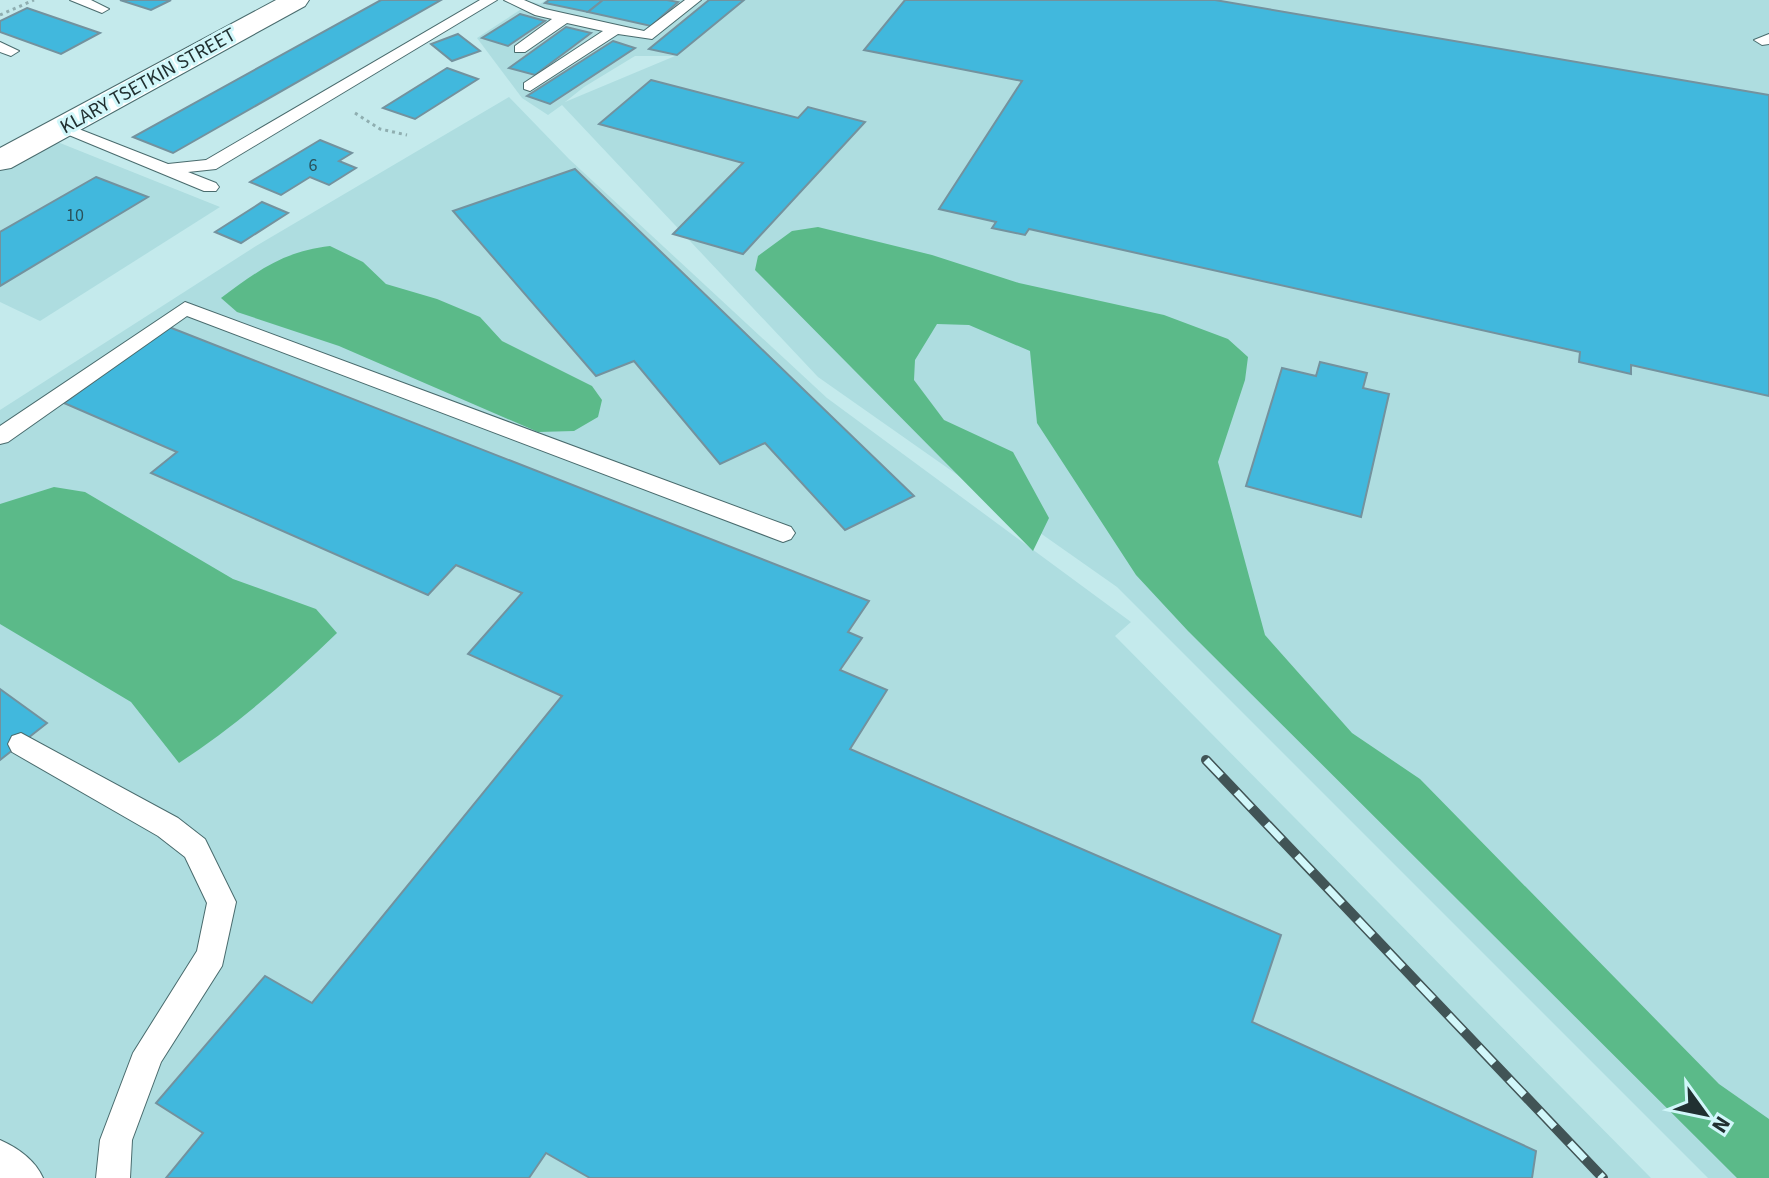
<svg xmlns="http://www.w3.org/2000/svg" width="1769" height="1178" viewBox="0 0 1769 1178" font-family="'Source Sans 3',sans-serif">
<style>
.built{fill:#aedde0;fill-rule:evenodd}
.forest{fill:#5bba89}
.building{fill:#41b8dd;stroke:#73929e;stroke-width:2}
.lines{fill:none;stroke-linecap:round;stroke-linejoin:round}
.lane-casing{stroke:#496b6d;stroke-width:2}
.street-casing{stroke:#496b6d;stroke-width:2}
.path{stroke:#8faeb0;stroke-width:3;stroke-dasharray:3 4;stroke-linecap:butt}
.lane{fill:#fff;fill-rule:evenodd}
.street{fill:#fff;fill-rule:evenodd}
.rail-casing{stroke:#415456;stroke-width:10}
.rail{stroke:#d1f7fa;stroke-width:7;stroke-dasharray:22;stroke-linecap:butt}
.labels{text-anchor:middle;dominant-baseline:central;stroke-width:6;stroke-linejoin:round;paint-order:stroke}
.far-number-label{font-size:18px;fill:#29525c}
.far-street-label{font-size:20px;fill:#213031;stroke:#d1f7fa}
</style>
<rect width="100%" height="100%" fill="#c4eaec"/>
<g class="built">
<path d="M546,0H1769V1178H1708L1117,587L818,377L562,105L548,115L522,98L477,38L532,2L540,4ZM635,56H675L565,102L584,87Z"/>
<path d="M509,97L569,159L827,398L1131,622L1115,636L1651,1178H0V410L256,246Z"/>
<path d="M55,141L220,207L40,321L0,302V171Z"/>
</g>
<g class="forest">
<path d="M818,227L932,255L1019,283L1164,315L1228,339L1248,357L1245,380L1218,462L1265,635L1352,733L1420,779L1719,1084L1769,1119V1178H1737L1188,631L1136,575L1037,423L1030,351L969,325L937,324L915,360L914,380L944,420L1013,452L1049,518L1033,551L755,270L758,256L792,231Z"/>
<path d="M330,246L363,262L386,284L437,299L480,317L502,341L592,386L602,400L598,417L574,431L538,432L339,346L237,312L221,298C259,270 282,252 330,246Z"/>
<path d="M54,487L85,492L233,579L316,609L337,633C287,681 237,725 179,763L131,702L0,624V504Z"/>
</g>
<g class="building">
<path d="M120,0H171L151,10Z"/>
<path d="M381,0H441L173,153L133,137Z"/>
<path d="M549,0H603L588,12L545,3Z"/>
<path d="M603,0H667L678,2L651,26L588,12Z"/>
<path d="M709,0H744L677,55L649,49Z"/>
<path d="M905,0H1215L1769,95V396L1631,365V374L1579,362L1580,352L1029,229L1025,235L992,228L996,222L939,209L1022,81L864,50Z"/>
<path d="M27,8L100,33L61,54L0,32V21Z"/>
<path d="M520,14L545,21L508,46L482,38Z"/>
<path d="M566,27L591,33L535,75L509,68Z"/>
<path d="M458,34L480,51L452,61L431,44Z"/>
<path d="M613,41L635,48L550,104L527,96Z"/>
<path d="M447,68L478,79L415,119L383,108Z"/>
<path d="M651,80L798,118L808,107L865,122L743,254L673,234L743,163L599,124Z"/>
<path d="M320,140L352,153L339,161L356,168L329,185L310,177L281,195L250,182Z"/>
<path d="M575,169L914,496L845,530L765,443L720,464L634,361L596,376L453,211Z"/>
<path d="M96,177L148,197L0,286V232Z"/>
<path d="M262,202L288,213L241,243L215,232Z"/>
<path d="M169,327L869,601L848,632L862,638L840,670L887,690L850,749L1281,935L1252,1022L1536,1151L1532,1178H590L546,1153L529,1178H166L203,1133L156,1103L265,976L312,1003L562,696L468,654L522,593L456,565L428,595L151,473L177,452L64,403Z"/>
<path d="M1320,362L1367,373L1363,388L1389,394L1361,517L1246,486L1282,368L1316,376Z"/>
<path d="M0,689L47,723L0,760Z"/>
</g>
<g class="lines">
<defs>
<g id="lane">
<path d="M70,0H91L109,9L102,13Z"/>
<path d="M480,0H497L216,169L188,172L216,183L219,187L216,191H204L52,128L54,124H66L168,164L206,160Z"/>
<path d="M504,0H524L545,9L644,31L685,0H701L652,39L618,34L530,91L524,89V83L603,31L567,23L525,52H515V46L552,19L535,15Z"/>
<path d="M1769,34V44L1762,45L1754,40Z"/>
<path d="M0,42L19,51L11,56L0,52Z"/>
<path d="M185,302L791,527L795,533L791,539L783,542L775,539L187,316L8,442L0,444V426Z"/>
<path d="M21,733L178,818L205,839L236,902L222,966L161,1062L132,1140L130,1178H96L100,1140L133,1053L197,951L207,903L185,857L158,836L12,752L8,744L12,736Z"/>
<path d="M0,1140C18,1148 35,1160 43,1178H0Z"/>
</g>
<path id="street" d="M276,0H309L305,6L11,168L0,170V148Z"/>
</defs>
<use href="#lane" class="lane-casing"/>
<use href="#street" class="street-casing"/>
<g class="path">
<path d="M0,15L34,0"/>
<path d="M355,113L380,129L407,135"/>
</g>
<use href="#lane" class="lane"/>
<use href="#street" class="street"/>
<defs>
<path id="rail" d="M1206,760L1603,1178"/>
</defs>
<use href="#rail" class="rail-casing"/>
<use href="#rail" class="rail"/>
</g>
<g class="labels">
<g class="far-number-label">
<text x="313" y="165">6</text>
<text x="75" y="215">10</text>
</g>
<g class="far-street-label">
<text transform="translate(148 81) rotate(-29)">KLARY TSETKIN STREET</text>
</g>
</g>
<g transform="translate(1705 1114) rotate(123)" stroke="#d1f7fa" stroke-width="6" paint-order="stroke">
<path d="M0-6L14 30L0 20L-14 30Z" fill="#213031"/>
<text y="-12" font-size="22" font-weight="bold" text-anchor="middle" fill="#213031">N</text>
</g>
</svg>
